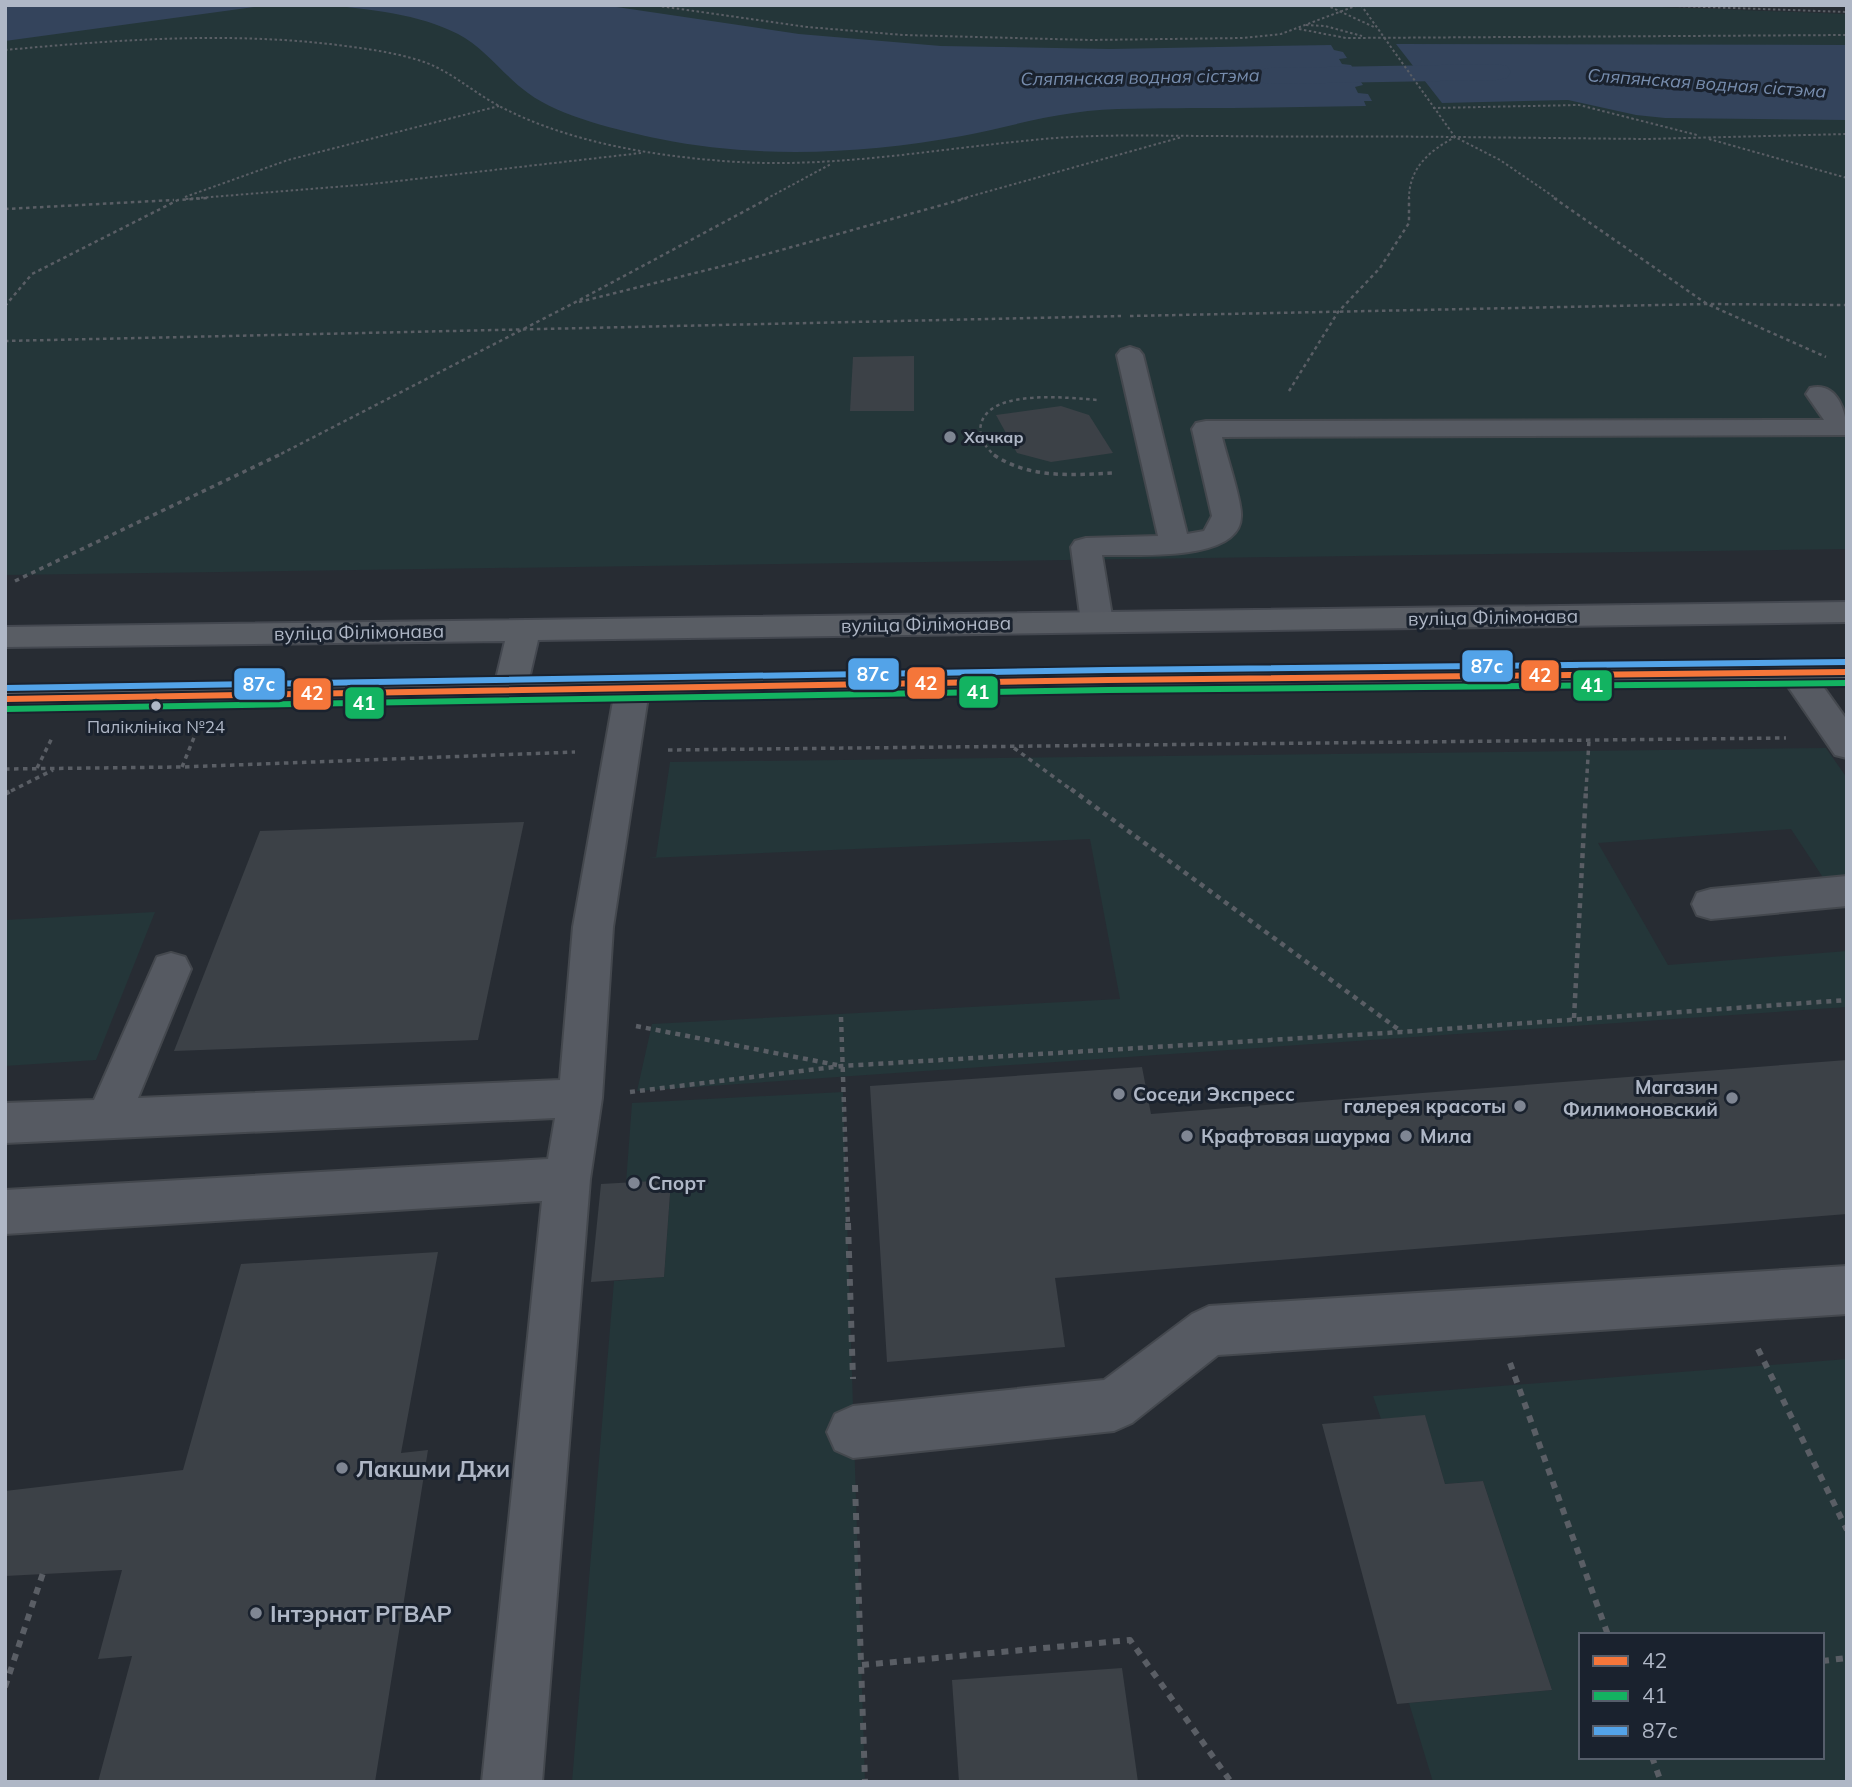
<svg xmlns="http://www.w3.org/2000/svg" width="1852" height="1787" viewBox="0 0 1852 1787" font-family="Mulish,sans-serif">
<style>
.green{fill:#243639;fill-rule:evenodd}
.water{fill:#34445c}
.lines{fill:none;stroke-linecap:round;stroke-linejoin:round}
.canal{fill:#34445c;fill-rule:evenodd}
.building{fill:#3c4147}
.minor-casing{stroke:#44484e;stroke-width:4}
.major-casing{stroke:#444850;stroke-width:4}
.path-far4{stroke:#5a5e65;stroke-width:2;stroke-dasharray:2.5 2.5;stroke-linecap:butt}
.path-far3{stroke:#5a5e65;stroke-width:2.5;stroke-dasharray:3.5 3.5;stroke-linecap:butt}
.path-far2{stroke:#5a5e65;stroke-width:3.5;stroke-dasharray:4.5 4.5;stroke-linecap:butt}
.path-far1{stroke:#5a5e65;stroke-width:4.5;stroke-dasharray:5 5;stroke-linecap:butt}
.path{stroke:#5a5e65;stroke-width:6;stroke-dasharray:7 7;stroke-linecap:butt}
.minor{fill:#565a62;fill-rule:evenodd}
.major{fill:#595d64;fill-rule:evenodd}
.bus-1-casing{stroke:#1a222e;stroke-width:10}
.bus-2-casing{stroke:#1a222e;stroke-width:10}
.bus-3-casing{stroke:#1a222e;stroke-width:10}
.bus-1{stroke:#f5763a;stroke-width:6}
.bus-2{stroke:#13b361;stroke-width:6}
.bus-3{stroke:#53a3e8;stroke-width:6}
.poi-dot{fill:#7f8693;stroke:#1a222e;stroke-width:2.5}
.bus-dot{fill:#afb7c6;stroke:#1a222e;stroke-width:2.5}
.labels{text-anchor:middle;dominant-baseline:central;stroke-width:6;stroke-linejoin:round;paint-order:stroke}
.far-poi-label{font-size:16px;font-weight:bold;fill:#afb7c6;stroke:#1a222e;text-anchor:start}
.bus-label{font-size:17px;fill:#afb7c6;stroke:#1a222e}
.far-water-label{font-size:18px;font-style:italic;fill:#778dae;stroke:#1a222e}
.street-label{font-size:19px;fill:#afb7c6;stroke:#1a222e}
.poi-label{font-size:19px;font-weight:bold;fill:#afb7c6;stroke:#1a222e;text-anchor:start}
.near-poi-label{font-size:23px;font-weight:bold;fill:#afb7c6;stroke:#1a222e;text-anchor:start}
.line-badge{stroke:#1a222e;stroke-width:2.5}
.badge-label{font-size:19px;text-anchor:middle;font-weight:bold;fill:#fff}
</style>
<rect width="100%" height="100%" fill="#272c33"/>
<g class="green">
<path d="M5,5H1611L1847,14V549L5,575Z"/>
<path d="M1826,748L1847,778V877L1824,879L1791,829L1598,843L1668,965L1847,951V1007L637,1091L652,1024L1120,999L1090,839L648,858L656,857L670,762Z"/>
<path d="M155,912L96,1060L5,1066V920Z"/>
<path d="M843,1092L865,1782H572L614,1281L664,1277L671,1181L626,1183L632,1103Z"/>
<path d="M1847,1359V1782H1433L1409,1703L1552,1690L1483,1481L1445,1484L1425,1416L1381,1419L1373,1396ZM1581,1635H1822V1757H1581Z"/>
</g>
<g class="water">
<path d="M5,5H269L5,41Z"/>
<path d="M326,5H603L799,34L941,46L1110,49L1331,45L1334,50L1343,52L1347,58L1339,59L1342,64L1351,65L1355,71L1347,73L1350,78L1359,79L1363,85L1355,87L1358,93L1368,94L1372,101H1364L1366,106C1308,107 1250,108 1192,108C1153,109 1112,107 1073,113C1036,118 999,129 962,136C863,154 759,159 660,139C621,131 560,117 528,93C503,75 485,48 458,34C419,14 369,9 326,5Z"/>
<path d="M1396,44L1847,45V120L1665,118L1636,115L1568,100L1442,103Z"/>
</g>
<g class="lines">
<path class="canal" d="M1497,64L1507,66L1511,72L1507,78L1497,80L1269,84L1259,82L1255,76L1259,70L1269,68Z"/>
</g>
<g class="building">
<path d="M914,356V411H850L853,357Z"/>
<path d="M1061,406L1089,415L1113,453L1051,462L1017,453L996,415Z"/>
<path d="M524,822L478,1040L174,1051L260,831Z"/>
<path d="M1847,1060V1214L1055,1278L1065,1347L887,1362L870,1086L1142,1067L1151,1114Z"/>
<path d="M671,1180L664,1277L591,1282L601,1184Z"/>
<path d="M438,1252L401,1453L428,1450L375,1782H98L132,1656L98,1659L122,1570L5,1576V1491L183,1470L241,1264Z"/>
<path d="M1425,1415L1445,1484L1483,1481L1552,1690L1397,1704L1322,1424Z"/>
<path d="M1122,1668L1138,1782H959L952,1680Z"/>
</g>
<g class="lines">
<defs>
<g id="minor">
<path d="M1130,347L1139,350L1143,355L1187,534L1204,531L1212,516L1192,429L1196,423L1206,421L1824,420L1806,394L1810,388C1838,381 1847,413 1847,435L1222,437C1226,455 1242,500 1241,516C1241,563 1134,554 1102,555L1113,622L1108,629L1097,632L1086,629L1081,622L1071,547L1075,541L1086,538L1158,536L1117,355L1121,350Z"/>
<path d="M1795,661L1807,664L1847,720V758L1835,755L1778,672L1783,664Z"/>
<path d="M632,679L644,682L649,690L613,927L602,1098L590,1179L542,1782H482L542,1201L5,1234V1190L548,1159L555,1118L5,1143V1103L94,1100L157,957L171,953L185,957L191,969L138,1098L560,1080L573,927L615,690L620,682Z"/>
<path d="M1847,876V906L1711,919L1697,915L1692,904L1697,893L1711,889Z"/>
<path d="M1847,1266V1314L1218,1355L1132,1423L1114,1431L853,1458L835,1450L827,1432L835,1414L853,1406L1104,1380L1192,1314L1209,1306Z"/>
</g>
<path id="major" d="M1847,602V622L538,640L529,679L1847,661V683L1108,691L5,710V688L496,679L505,641L5,647V627Z"/>
</defs>
<use href="#minor" class="minor-casing"/>
<use href="#major" class="major-casing"/>
<g class="path-far4">
<path d="M652,5L807,27L903,35L1090,40L1243,38L1281,34L1358,5"/>
<path d="M1326,5L1374,27"/>
<path d="M1361,5L1455,137L1500,160L1557,199"/>
<path d="M1648,5L1847,12"/>
<path d="M1306,25L1325,26L1362,36"/>
<path d="M1299,29L1346,38L1847,35"/>
<path d="M5,50C113,40 222,32 330,44C360,48 389,51 418,60C449,69 472,92 501,107C569,142 648,155 723,161C835,170 944,147 1055,138C1109,134 1164,136 1218,136C1297,137 1376,136 1455,137"/>
<path d="M1433,108L1579,105L1697,135"/>
<path d="M1709,139L1847,178"/>
<path d="M185,197L288,160L499,106"/>
<path d="M186,199L372,184L641,153"/>
<path d="M766,199L831,164"/>
<path d="M961,199L1182,137"/>
<path d="M1409,199C1409,168 1429,151 1455,137L1646,139L1847,134"/>
</g>
<g class="path-far3">
<path d="M1554,198L1707,304L1826,357"/>
<path d="M5,209L174,200"/>
<path d="M579,302L731,264L967,198"/>
<path d="M5,306L32,274L178,200L207,198"/>
<path d="M1130,316L1707,304L1847,305"/>
<path d="M5,341L1121,316"/>
<path d="M1289,391L1338,312L1380,268L1409,223V198"/>
<path d="M275,457L572,304L769,198"/>
<path d="M997,457C986,449 978,437 981,424C990,388 1070,398 1098,400"/>
</g>
<g class="path-far2">
<path d="M994,455C1030,479 1073,475 1114,473"/>
<path d="M15,581L279,455"/>
<path d="M1014,748L1073,791"/>
<path d="M668,750L1786,738"/>
<path d="M182,767L195,735"/>
<path d="M37,768L52,738"/>
<path d="M5,769L182,767L575,752"/>
<path d="M11,791L53,770"/>
<path d="M1586,791L1589,740"/>
</g>
<g class="path-far1">
<path d="M1071,789L1402,1032"/>
<path d="M5,794L14,789"/>
<path d="M841,1017L848,1225"/>
<path d="M1574,1018L1586,789"/>
<path d="M636,1026L837,1065"/>
<path d="M630,1092L842,1066L1402,1032L1847,1000"/>
</g>
<g class="path">
<path d="M848,1223L853,1379"/>
<path d="M1758,1349L1847,1530"/>
<path d="M1510,1363L1608,1635"/>
<path d="M855,1485L865,1782"/>
<path d="M1822,1661L1847,1658"/>
<path d="M862,1665L1130,1640L1231,1782"/>
<path d="M5,1687L43,1573"/>
<path d="M1652,1757L1661,1782"/>
</g>
<use href="#minor" class="minor"/>
<use href="#major" class="major"/>
<defs>
<path id="bus-1" d="M5,699L1108,680L1847,672"/>
<path id="bus-2" d="M5,709L1108,690L1847,683"/>
<path id="bus-3" d="M5,688L1108,670L1847,662"/>
</defs>
<use href="#bus-1" class="bus-1-casing"/>
<use href="#bus-2" class="bus-2-casing"/>
<use href="#bus-3" class="bus-3-casing"/>
<use href="#bus-1" class="bus-1"/>
<use href="#bus-2" class="bus-2"/>
<use href="#bus-3" class="bus-3"/>
</g>
<g class="poi-dot">
<circle cx="950" cy="437" r="7"/>
<circle cx="1119" cy="1094" r="7"/>
<circle cx="1732" cy="1098" r="7"/>
<circle cx="1520" cy="1106" r="7"/>
<circle cx="1187" cy="1136" r="7"/>
<circle cx="1406" cy="1136" r="7"/>
<circle cx="634" cy="1183" r="7"/>
<circle cx="342" cy="1468" r="7"/>
<circle cx="256" cy="1613" r="7"/>
</g>
<circle class="bus-dot" cx="156" cy="706" r="6"/>
<g class="labels">
<g class="far-poi-label">
<text x="964" y="437">Хачкар</text>
</g>
<g class="bus-label">
<text x="156" y="726">Паліклініка №24</text>
</g>
<g class="far-water-label">
<text transform="translate(1140 77) rotate(-1)">Сляпянская водная сістэма</text>
<text transform="translate(1707 83) rotate(4)">Сляпянская водная сістэма</text>
</g>
<g class="street-label">
<text transform="translate(1493 617) rotate(-1)">вуліца Філімонава</text>
<text transform="translate(926 624) rotate(-1)">вуліца Філімонава</text>
<text transform="translate(359 632) rotate(-1)">вуліца Філімонава</text>
</g>
<g class="poi-label">
<text x="1718" y="1087" text-anchor="end">Магазин<tspan x="1718" dy="22">Филимоновский</tspan></text>
<text x="1133" y="1094">Соседи Экспресс</text>
<text x="1506" y="1106" text-anchor="end">галерея красоты</text>
<text x="1201" y="1136">Крафтовая шаурма</text>
<text x="1420" y="1136">Мила</text>
<text x="648" y="1183">Спорт</text>
</g>
<g class="near-poi-label">
<text x="356" y="1468">Лакшми Джи</text>
<text x="270" y="1613">Інтэрнат РГВАР</text>
</g>
</g>
<g class="line-badge">
<rect x="1461" y="649" width="53" height="34" rx="7" fill="#53a3e8"/>
<rect x="847" y="657" width="53" height="34" rx="7" fill="#53a3e8"/>
<rect x="1520" y="659" width="40" height="33" rx="7" fill="#f5763a"/>
<rect x="906" y="666" width="40" height="34" rx="7" fill="#f5763a"/>
<rect x="233" y="667" width="53" height="34" rx="7" fill="#53a3e8"/>
<rect x="1572" y="669" width="41" height="33" rx="7" fill="#13b361"/>
<rect x="958" y="675" width="41" height="34" rx="7" fill="#13b361"/>
<rect x="292" y="677" width="40" height="34" rx="7" fill="#f5763a"/>
<rect x="344" y="686" width="41" height="34" rx="7" fill="#13b361"/>
</g>
<g class="badge-label">
<text x="1487" y="673">87с</text>
<text x="873" y="681">87с</text>
<text x="1540" y="682">42</text>
<text x="926" y="690">42</text>
<text x="259" y="691">87с</text>
<text x="1592" y="692">41</text>
<text x="978" y="699">41</text>
<text x="312" y="700">42</text>
<text x="364" y="710">41</text>
</g>
<rect width="1852" height="1787" fill="none" stroke="#afb7c6" stroke-width="14"/>
<rect x="1579" y="1633" width="245" height="126" fill="#1a222e" stroke="#565e6b" stroke-width="2"/>
<rect x="1593" y="1656" width="35" height="10" fill="#f5763a" stroke="#565e6b" stroke-width="2"/>
<text x="1642" y="1668" font-size="21" fill="#afb7c6">42</text>
<rect x="1593" y="1691" width="35" height="10" fill="#13b361" stroke="#565e6b" stroke-width="2"/>
<text x="1642" y="1703" font-size="21" fill="#afb7c6">41</text>
<rect x="1593" y="1726" width="35" height="10" fill="#53a3e8" stroke="#565e6b" stroke-width="2"/>
<text x="1642" y="1738" font-size="21" fill="#afb7c6">87с</text>
</svg>
